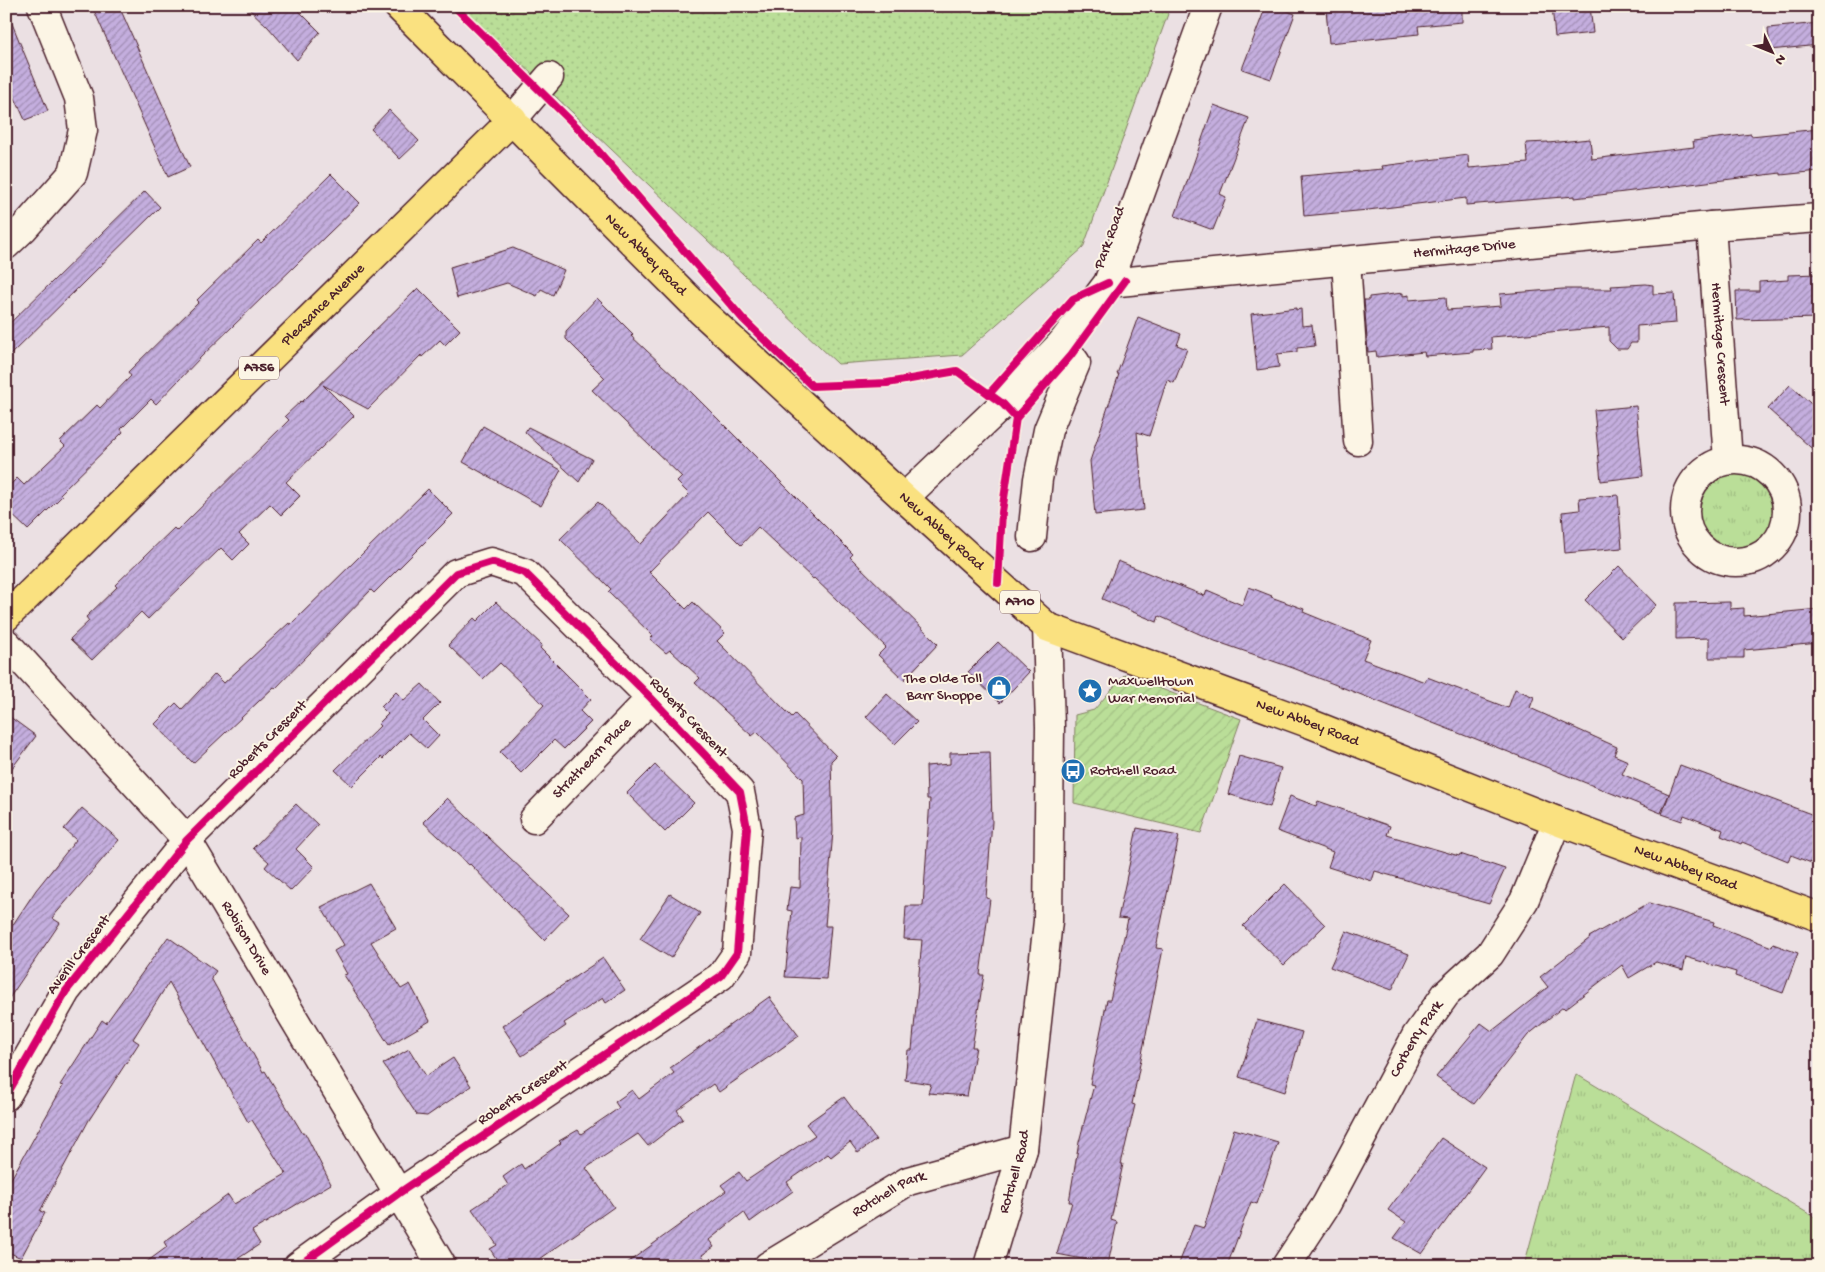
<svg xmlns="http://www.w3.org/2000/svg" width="1825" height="1272" viewBox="0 0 1825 1272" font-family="'Gochi Hand',sans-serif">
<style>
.grass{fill:url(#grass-tufts);stroke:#827e62}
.park{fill:url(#park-dots);stroke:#827e62}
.garden{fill:url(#garden-furrows);stroke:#827e62}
.building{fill:url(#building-hatch);stroke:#4a1f2b}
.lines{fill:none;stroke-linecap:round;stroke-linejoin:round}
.minor-casing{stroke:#4a1f2b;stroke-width:31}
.major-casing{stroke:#4a1f2b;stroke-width:31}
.minor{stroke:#fcf5e5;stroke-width:28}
.major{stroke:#fae180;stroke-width:28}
.cycleway-casing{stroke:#fcf5e5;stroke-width:11}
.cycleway{stroke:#d6006c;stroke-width:8}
.labels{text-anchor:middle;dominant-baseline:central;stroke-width:4;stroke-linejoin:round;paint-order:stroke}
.shield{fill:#fcf5e5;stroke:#7f5f63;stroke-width:1}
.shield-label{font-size:14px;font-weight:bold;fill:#4a1f2b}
.street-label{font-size:15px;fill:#4a1f2b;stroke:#fcf5e5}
.poi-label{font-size:15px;fill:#4a1f2b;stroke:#fcf5e5;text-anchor:start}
</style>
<defs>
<pattern id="grass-tufts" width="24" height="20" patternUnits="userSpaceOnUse" patternTransform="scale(1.25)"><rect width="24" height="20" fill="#bade98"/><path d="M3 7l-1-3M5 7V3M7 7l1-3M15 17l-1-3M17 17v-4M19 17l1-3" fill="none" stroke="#a1be83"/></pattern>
<pattern id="park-dots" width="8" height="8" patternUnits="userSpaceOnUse" patternTransform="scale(1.25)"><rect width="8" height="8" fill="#bade98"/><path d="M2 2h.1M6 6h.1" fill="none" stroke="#a1be83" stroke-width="1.8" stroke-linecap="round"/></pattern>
<pattern id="garden-furrows" width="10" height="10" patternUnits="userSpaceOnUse" patternTransform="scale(1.25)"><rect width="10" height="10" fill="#bade98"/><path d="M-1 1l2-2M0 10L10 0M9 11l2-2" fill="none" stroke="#a1be83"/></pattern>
<pattern id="building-hatch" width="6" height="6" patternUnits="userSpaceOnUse" patternTransform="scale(1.25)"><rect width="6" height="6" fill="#c4aede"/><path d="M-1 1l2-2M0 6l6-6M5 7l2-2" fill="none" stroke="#a18db4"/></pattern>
</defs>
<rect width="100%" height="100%" fill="#ebe0e3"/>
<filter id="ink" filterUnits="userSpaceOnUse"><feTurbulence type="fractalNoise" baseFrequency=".02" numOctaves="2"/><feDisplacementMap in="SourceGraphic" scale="10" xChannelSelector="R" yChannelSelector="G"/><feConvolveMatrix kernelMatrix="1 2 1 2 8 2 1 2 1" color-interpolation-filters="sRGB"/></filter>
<g filter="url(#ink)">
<g class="grass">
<circle cx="1735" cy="511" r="39"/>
<path d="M1576,1074L1819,1220V1266H1524Z"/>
</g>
<path class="park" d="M460,6H1161L1168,14L1083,248L962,355L838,364Z"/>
<path class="garden" d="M1124,675L1241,719L1201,833L1074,803L1075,715L1094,710Z"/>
<g class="building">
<path d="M92,6H119L190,167L168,177Z"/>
<path d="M246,6H294L320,32L297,60L268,27Z"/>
<path d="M1266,6H1275L1295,14L1271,79L1242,69Z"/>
<path d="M1354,6H1462V22L1418,26L1419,34L1329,43L1326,9Z"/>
<path d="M1552,6H1590L1593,33L1555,37Z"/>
<path d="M6,9L48,111L25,120L6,78Z"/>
<path d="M1819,23V45L1770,50L1768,28Z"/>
<path d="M1214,105L1249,118L1220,194L1226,197L1213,230L1175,216Z"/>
<path d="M389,110L419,141L400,159L371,129Z"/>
<path d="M1819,129V171L1781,175V173L1575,198V196L1466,205V198L1368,210L1304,216L1301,176L1383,169L1382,166L1468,155L1469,168L1528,163L1526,143L1548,142V143L1590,139L1592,159L1694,147L1693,141L1751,134V136Z"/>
<path d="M331,174L360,203L201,357L156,404L151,399L121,429L123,432L60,494L62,496L28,530L6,509V489L17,478L24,485L65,446L60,441L97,405L100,408L131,376L128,372L199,302L197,300L258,240L261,243Z"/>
<path d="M145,191L160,207L6,359V327Z"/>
<path d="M513,248L564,270L553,295L541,289L537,296L507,283L457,298L450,267Z"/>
<path d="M1819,274V318L1737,320L1736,291H1759V282L1788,280V275Z"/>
<path d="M1646,284L1653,285V294L1674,293L1676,323L1637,326V343H1631L1627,349H1617L1609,341V327L1491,337L1492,349L1473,350V352L1425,356L1424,352L1377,357L1376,351L1368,352L1364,300H1369V297L1403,293V296L1409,295V300L1446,297L1447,310L1501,306L1500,294L1563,289H1612L1611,286Z"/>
<path d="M418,288L460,330L445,345L440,340L422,357L421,355L368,409L323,385L354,416L286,482L300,496L281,515L270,504L239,534L249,544L233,560L221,548L148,619L141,612L92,660L70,639L89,621L86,617L117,587L115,585L174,528L177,531L289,420L285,416L301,401L302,402Z"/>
<path d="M597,298L633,334L631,336L691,392L853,554L850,557L938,644L904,680L878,655L886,647L814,578L813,579L758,527L741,545L708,512L649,572L686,609L693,602L725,633L717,641L792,717L795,714L836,756L831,761L833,831L825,926H831L826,979L785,977L792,911L787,910L790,887L800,888L801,837L795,838L794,818L804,815L803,779L757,732L752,736L695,683L700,678L670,650L666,653L650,639L653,636L608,592L611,589L560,539L598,502L641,544L689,494L677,482L682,477L592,390L605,378L566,339V331Z"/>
<path d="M1296,308V310L1301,309L1302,326L1312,325L1315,346L1297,348V352L1277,354L1279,367L1257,370L1251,314Z"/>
<path d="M1138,317L1181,334L1177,345L1187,349L1174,383L1167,380L1149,436L1137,432L1144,510L1095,515L1090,461L1119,374H1117Z"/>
<path d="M1790,385L1819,411V455L1768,409Z"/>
<path d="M1636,406L1643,476L1601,481L1594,410Z"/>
<path d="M483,426L561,470L541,506L463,462Z"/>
<path d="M528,427L592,459L579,482L525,432Z"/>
<path d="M428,489L453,514L374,593L371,590L275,689L274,687L193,763L155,724L176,703L182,709L215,674L224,683L289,623L290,625Z"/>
<path d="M1618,495L1622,548L1565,553L1562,512L1580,510L1579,498Z"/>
<path d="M1118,561L1205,596L1207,590L1242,605L1249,587L1272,596L1271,597L1304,609L1303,612L1371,640L1363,659L1425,682L1427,677L1508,708L1515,689L1534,697L1530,708L1617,747L1614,755L1628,761L1622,774L1669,794L1661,813L1471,737V738L1293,668L1215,641L1159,616L1157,622L1102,599Z"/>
<path d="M1619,566L1656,605L1622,638L1585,600Z"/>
<path d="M496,602L542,645L540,648L591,699L580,711L591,722L564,749L554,740L521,773L500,752L544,705L500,663L483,679L448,645L474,618L477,621Z"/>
<path d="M1730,602V609L1744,608V616L1819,609V643L1744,650V658H1709V638L1676,639V603Z"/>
<path d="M998,642L1029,672L1000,703L968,672Z"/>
<path d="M422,684L440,703L423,720L439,736L427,749L409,733L383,759L381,757L352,786L335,770L380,726L378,724L388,714L381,707L396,692L404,700Z"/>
<path d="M887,694L917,722L895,744L866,717Z"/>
<path d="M6,714L36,736L6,776Z"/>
<path d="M990,752L992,822L986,898L990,899L980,975H984L972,1047H976L967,1096L928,1093L931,1084L905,1080L908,1050H912L922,940L904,939L906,906H923L930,799H927L926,766L950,764V753Z"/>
<path d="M1239,756L1281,768L1270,807L1228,794Z"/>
<path d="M655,765L694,803L665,832L627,793Z"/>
<path d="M1680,765L1819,817V866L1791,855L1788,861L1742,842L1741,844L1721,836L1723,830L1684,815L1682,821L1662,814Z"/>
<path d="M1290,796L1316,806L1318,801L1390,826L1387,835L1459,856L1460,854L1505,869L1489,904L1375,871L1372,881L1328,867L1333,852L1277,831Z"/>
<path d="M447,798L569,914L544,940L470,864L469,865L423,822Z"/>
<path d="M296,804L318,825L296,849L314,867L291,891L265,867L269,862L253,848Z"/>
<path d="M82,808L119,840L52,918L60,923L6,1003V935L36,890L76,840L64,829Z"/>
<path d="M1137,828L1179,836L1156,948L1163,949L1132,1104L1135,1105L1121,1164H1123L1111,1220L1117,1222L1108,1264L1057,1254L1072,1202H1069L1079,1142L1094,1085L1090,1084L1107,1000H1110L1128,919L1118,918Z"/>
<path d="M369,883L396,928L371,942L401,989L410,984L430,1021L389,1045L344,975L347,974L334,951L344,945L321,907Z"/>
<path d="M1285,884L1325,925L1284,965L1243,926Z"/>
<path d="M670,894L700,913L671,958L640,939Z"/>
<path d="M1649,903L1714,922L1713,925L1772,947L1773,944L1798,953L1783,993L1735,976L1736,972L1686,957L1683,970L1656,962L1629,978L1622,965L1565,1009L1563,1007L1528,1035L1474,1104L1436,1077L1481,1023L1492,1031L1548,987L1540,977L1590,938L1589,937Z"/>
<path d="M1346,931L1409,954L1392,990L1330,967Z"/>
<path d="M168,937L216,971L211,978L263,1072L265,1071L303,1134L305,1133L331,1184L252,1231L260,1244L227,1266H141L167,1247L164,1242L228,1195L234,1204L286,1174L252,1120L248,1122L169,982L133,1039L139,1043L89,1120L40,1211L45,1213L21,1258L6,1251V1188L63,1086L60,1085L102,1020L106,1023Z"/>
<path d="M603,958L625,990L606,1003L603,998L564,1023L566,1026L522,1056L502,1026Z"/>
<path d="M769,997L799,1036L719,1092L713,1084L677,1110L683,1119L648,1146L638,1134L586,1168L614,1207L530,1266H501L490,1249L497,1245L472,1209L508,1185L503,1177L521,1164L524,1169L561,1143L559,1141L578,1130L581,1134L619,1108L615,1102L632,1090L639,1099L674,1073L670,1068Z"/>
<path d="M1257,1020L1302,1032L1285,1092L1239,1077Z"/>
<path d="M409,1049L426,1076L453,1058L471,1086L427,1116L417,1115L383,1064Z"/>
<path d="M844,1097L876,1140L858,1153L850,1142L831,1157L828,1154L787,1182L793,1191L750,1222L744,1212L709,1240L714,1247L702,1255L710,1266H623L726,1191L721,1185L739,1172L746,1181L815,1135L806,1124Z"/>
<path d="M1234,1129L1278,1142L1257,1204L1251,1202L1227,1266H1178L1194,1225L1204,1228Z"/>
<path d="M1441,1138L1485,1167L1422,1254L1394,1238L1406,1222L1388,1210Z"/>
</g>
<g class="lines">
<defs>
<g id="minor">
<path d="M513,119L549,77"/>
<path id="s1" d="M1711,226L1728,460"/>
<path d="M6,245L24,228L73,173L83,130L79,98L42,6"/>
<path d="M1346,261L1358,441"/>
<path id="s2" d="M1108,283L1711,226L1819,218"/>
<circle cx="1736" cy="511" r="51"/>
<path d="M904,498L1003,404L1062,343L1108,283L1208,6"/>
<path d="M1032,537L1038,479L1048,430L1076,363L1062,343"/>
<path id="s3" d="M6,643L187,840L442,1266"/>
<path id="s4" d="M534,819L651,698"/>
<path d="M6,1096L66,991L187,840L456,573L491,562L525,573L651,698L740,792L747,828L737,953L721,976L399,1193L298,1266"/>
<path id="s5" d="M768,1266L908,1181L1023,1149"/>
<path id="s6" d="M988,1266L1023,1149L1048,921L1050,727L1047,627"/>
<path id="s7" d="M1286,1266L1326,1205L1416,1036L1446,994L1490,954L1524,901L1557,821"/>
</g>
<g id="major">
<path id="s8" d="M398,6L701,311L904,498L1047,627L1311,724L1557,821L1819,917"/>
<path id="s9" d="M6,617L513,119"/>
</g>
</defs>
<use href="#minor" class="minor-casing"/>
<use href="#major" class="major-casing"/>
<use href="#minor" class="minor"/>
<use href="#major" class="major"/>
<defs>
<g id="cycleway">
<path d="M454,6L581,131L743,319L812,386L887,383L957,371L1003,404L1016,418L1002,512L998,583"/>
<path d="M989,394L1073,299L1108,283"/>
<path d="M1016,418L1071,355L1125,281"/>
<path d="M6,1096L66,991L187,840L456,573L491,562L525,573L651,698L740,792L747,828L737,953L721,976L399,1193L298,1266"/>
</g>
</defs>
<use href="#cycleway" class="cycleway-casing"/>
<use href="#cycleway" class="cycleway"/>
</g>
</g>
<defs>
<symbol id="shop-disc" viewBox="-11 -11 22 22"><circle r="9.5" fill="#1f6fb2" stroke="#fcf5e5"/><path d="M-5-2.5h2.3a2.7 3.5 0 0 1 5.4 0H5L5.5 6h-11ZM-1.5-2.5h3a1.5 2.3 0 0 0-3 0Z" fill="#fff"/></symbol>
<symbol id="sight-disc" viewBox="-11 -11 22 22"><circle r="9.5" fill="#1f6fb2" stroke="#fcf5e5"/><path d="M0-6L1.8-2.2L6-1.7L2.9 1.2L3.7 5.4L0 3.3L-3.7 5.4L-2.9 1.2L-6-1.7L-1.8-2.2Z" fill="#fff"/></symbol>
<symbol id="bus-disc" viewBox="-11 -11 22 22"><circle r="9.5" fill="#1f6fb2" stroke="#fcf5e5"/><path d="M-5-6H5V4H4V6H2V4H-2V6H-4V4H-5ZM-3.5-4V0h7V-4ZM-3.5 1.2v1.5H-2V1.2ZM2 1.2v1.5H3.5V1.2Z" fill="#fff"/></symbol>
</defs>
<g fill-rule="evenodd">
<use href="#shop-disc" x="985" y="674" width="28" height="28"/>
<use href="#sight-disc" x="1076" y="677" width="28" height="28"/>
<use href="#bus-disc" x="1059" y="757" width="28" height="28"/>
</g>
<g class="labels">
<g class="shield">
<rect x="239" y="356.5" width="40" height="23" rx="4"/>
<rect x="1000" y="590.5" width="40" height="23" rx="4"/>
</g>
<g class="shield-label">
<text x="259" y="368">A756</text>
<text x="1020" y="602">A710</text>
</g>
<g class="street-label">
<text transform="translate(1110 238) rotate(-70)">Park Road</text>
<text stroke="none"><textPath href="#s2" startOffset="358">Hermitage Drive</textPath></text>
<text stroke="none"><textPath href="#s8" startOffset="351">New Abbey Road</textPath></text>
<text stroke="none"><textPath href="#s9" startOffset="445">Pleasance Avenue</textPath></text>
<text stroke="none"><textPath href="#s1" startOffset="118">Hermitage Crescent</textPath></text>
<text stroke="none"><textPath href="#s8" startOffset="756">New Abbey Road</textPath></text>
<text transform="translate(688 718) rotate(46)">Roberts Crescent</text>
<text stroke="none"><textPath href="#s8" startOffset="1176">New Abbey Road</textPath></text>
<text transform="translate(268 740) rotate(-45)">Roberts Crescent</text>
<text stroke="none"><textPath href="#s4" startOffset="84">Strathearn Place</textPath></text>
<text stroke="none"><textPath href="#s8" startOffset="1581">New Abbey Road</textPath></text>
<text stroke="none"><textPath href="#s3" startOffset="382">Robison Drive</textPath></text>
<text transform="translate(79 955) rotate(-53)">Averill Crescent</text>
<text stroke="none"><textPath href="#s7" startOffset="262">Corberry Park</textPath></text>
<text transform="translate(523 1093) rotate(-34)">Roberts Crescent</text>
<text stroke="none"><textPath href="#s6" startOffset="98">Rotchell Road</textPath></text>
<text stroke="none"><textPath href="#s5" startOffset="141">Rotchell Park</textPath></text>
</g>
<g class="poi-label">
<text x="982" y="679" text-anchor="end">The Olde Toll<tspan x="982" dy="17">Barr Shoppe</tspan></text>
<text x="1108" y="682">Maxwelltown<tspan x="1108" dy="17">War Memorial</tspan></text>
<text x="1090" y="771">Rotchell Road</text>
</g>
</g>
<rect width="1825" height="1272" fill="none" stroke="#fcf5e5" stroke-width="25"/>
<rect x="12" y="12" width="1800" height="1247" fill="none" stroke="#4a1f2b" stroke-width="2" filter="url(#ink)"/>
<g transform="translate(1772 52) rotate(133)" stroke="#fcf5e5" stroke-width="4" paint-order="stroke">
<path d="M0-4L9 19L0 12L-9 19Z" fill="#4a1f2b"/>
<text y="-8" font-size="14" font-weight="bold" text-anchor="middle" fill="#4a1f2b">N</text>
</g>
</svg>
